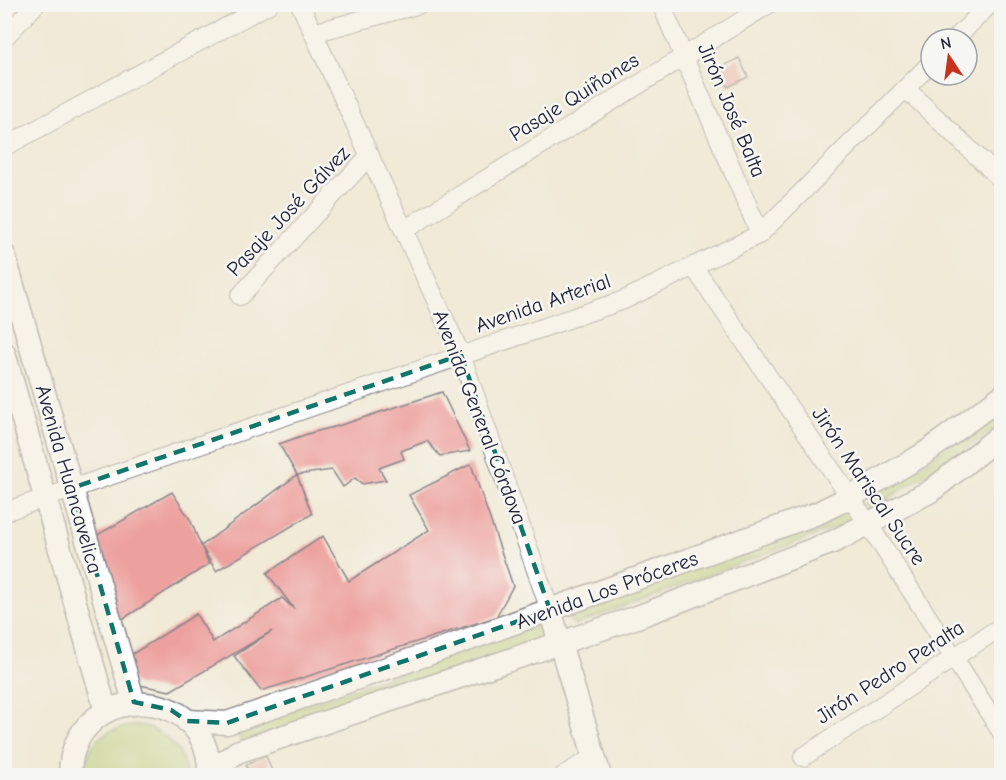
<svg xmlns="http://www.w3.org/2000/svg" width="1006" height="780" viewBox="0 0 1006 780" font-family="'Comic Neue',sans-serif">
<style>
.green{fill:#b4cd73;stroke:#6b7857;stroke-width:1.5}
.building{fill:#eda19e}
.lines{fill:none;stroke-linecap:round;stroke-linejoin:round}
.minor-casing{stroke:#8a8689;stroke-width:20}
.tertiary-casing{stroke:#8a8689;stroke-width:25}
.minor{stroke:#fff;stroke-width:18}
.tertiary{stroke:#fff;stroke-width:22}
.marked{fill:none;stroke:#0f766e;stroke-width:4.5;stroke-dasharray:12 8;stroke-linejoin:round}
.labels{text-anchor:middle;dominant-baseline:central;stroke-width:5;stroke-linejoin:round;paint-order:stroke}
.street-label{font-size:21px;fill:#22223b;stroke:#f6f6f2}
</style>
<rect width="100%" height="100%" fill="#f6f6f2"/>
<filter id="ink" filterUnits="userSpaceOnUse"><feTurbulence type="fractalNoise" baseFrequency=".0167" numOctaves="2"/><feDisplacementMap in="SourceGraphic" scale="12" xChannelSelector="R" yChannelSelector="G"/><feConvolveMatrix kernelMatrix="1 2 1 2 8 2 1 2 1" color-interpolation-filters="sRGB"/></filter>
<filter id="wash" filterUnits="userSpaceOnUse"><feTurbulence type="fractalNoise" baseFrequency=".008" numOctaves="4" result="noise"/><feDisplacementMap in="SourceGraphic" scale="24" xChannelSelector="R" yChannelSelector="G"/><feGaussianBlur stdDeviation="1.35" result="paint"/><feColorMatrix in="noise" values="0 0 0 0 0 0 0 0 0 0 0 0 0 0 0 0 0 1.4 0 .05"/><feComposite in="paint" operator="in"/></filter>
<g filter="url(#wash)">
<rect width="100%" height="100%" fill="#f1ead7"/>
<g class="green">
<path d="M1001,407V425L996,429L870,510L864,504L990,418Z"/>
<path d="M848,506L856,520L575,625L568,619Z"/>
<path d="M544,624L550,639L242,743L235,729Z"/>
<path d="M142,725C165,733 185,749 186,775H84C88,737 106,727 142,725Z"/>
</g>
<g id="blocks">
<g class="building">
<path d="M739,58L748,77L728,87L719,68Z"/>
<path d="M442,392L470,451L440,456L427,441L401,451L404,459L379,468L386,480L362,484L355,478L343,487L332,470L297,475L279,444L310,433L338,426Z"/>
<path d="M471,464L513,586L496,617L261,691L234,656L272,631L170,691L134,684L126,658L196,614L213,642L282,598L294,609L267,573L323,536L349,581L429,530L409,495Z"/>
<path d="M297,475L312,514L216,571L201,546L209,564L118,622L94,537L172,492L190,519L201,546Z"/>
<path d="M266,756L274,776H250L246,765Z"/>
</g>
</g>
</g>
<g filter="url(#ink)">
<use href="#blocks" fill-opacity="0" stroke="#8a8689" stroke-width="1.5"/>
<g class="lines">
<defs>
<g id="minor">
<path d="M300,4L461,355L550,610"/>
<path d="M661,4L760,234"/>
<path d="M313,33L420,4"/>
<path d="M4,38L36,4"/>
<path d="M955,39L990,4"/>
<path d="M906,89L1002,180"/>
<path d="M4,147L269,4"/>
<path d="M404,230L769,4"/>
<path d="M693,266L869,525L1002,733"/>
<path d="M240,296L370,155"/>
<path d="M4,512L624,300L760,234L931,63"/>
<path d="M803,757L1002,626"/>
<path d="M563,776L595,756"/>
</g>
<g id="tertiary">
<path d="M4,255L134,702"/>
<path d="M4,353L106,711"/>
<path d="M550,610L600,776"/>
<path d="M187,721L227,723L428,654L818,513L850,497L924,454L1002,396"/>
<path d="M209,773L237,752L640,616L835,541L931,491L1002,434"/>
<path d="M70,776C70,678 213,681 209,776"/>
</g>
</defs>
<use href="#minor" class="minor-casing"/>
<use href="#tertiary" class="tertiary-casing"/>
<use href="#minor" class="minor"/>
<use href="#tertiary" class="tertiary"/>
</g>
</g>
<path d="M0 0H1006V780H0ZM461,355L550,610L227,723L187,721L171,710L134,702L72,488Z" fill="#f1ead7" fill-opacity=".55" fill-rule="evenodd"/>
<path class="marked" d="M461,355L550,610L227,723L187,721L171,710L134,702L72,488Z"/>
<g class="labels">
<g class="street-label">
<text transform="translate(574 97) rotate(-32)">Pasaje Quiñones</text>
<text transform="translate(732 110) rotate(67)">Jirón José Balta</text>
<text transform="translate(288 211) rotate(-47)">Pasaje José Gálvez</text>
<text transform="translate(543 303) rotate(-19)">Avenida Arterial</text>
<text transform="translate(480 417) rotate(69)">Avenida General Córdova</text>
<text transform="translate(69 479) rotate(74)">Avenida Huancavelica</text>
<text transform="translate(869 486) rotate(56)">Jirón Mariscal Sucre</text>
<text transform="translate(607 590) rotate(-20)">Avenida Los Próceres</text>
<text transform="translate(890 672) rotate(-33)">Jirón Pedro Peralta</text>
</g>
</g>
<rect width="1006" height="780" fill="none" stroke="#f6f6f2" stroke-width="24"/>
<g transform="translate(949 57) rotate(347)"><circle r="28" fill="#f6f6f2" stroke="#a1a1a9" stroke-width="1.5"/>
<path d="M0-4.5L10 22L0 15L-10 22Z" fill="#c8321e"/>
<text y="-9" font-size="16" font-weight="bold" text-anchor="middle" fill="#22223b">N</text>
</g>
</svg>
